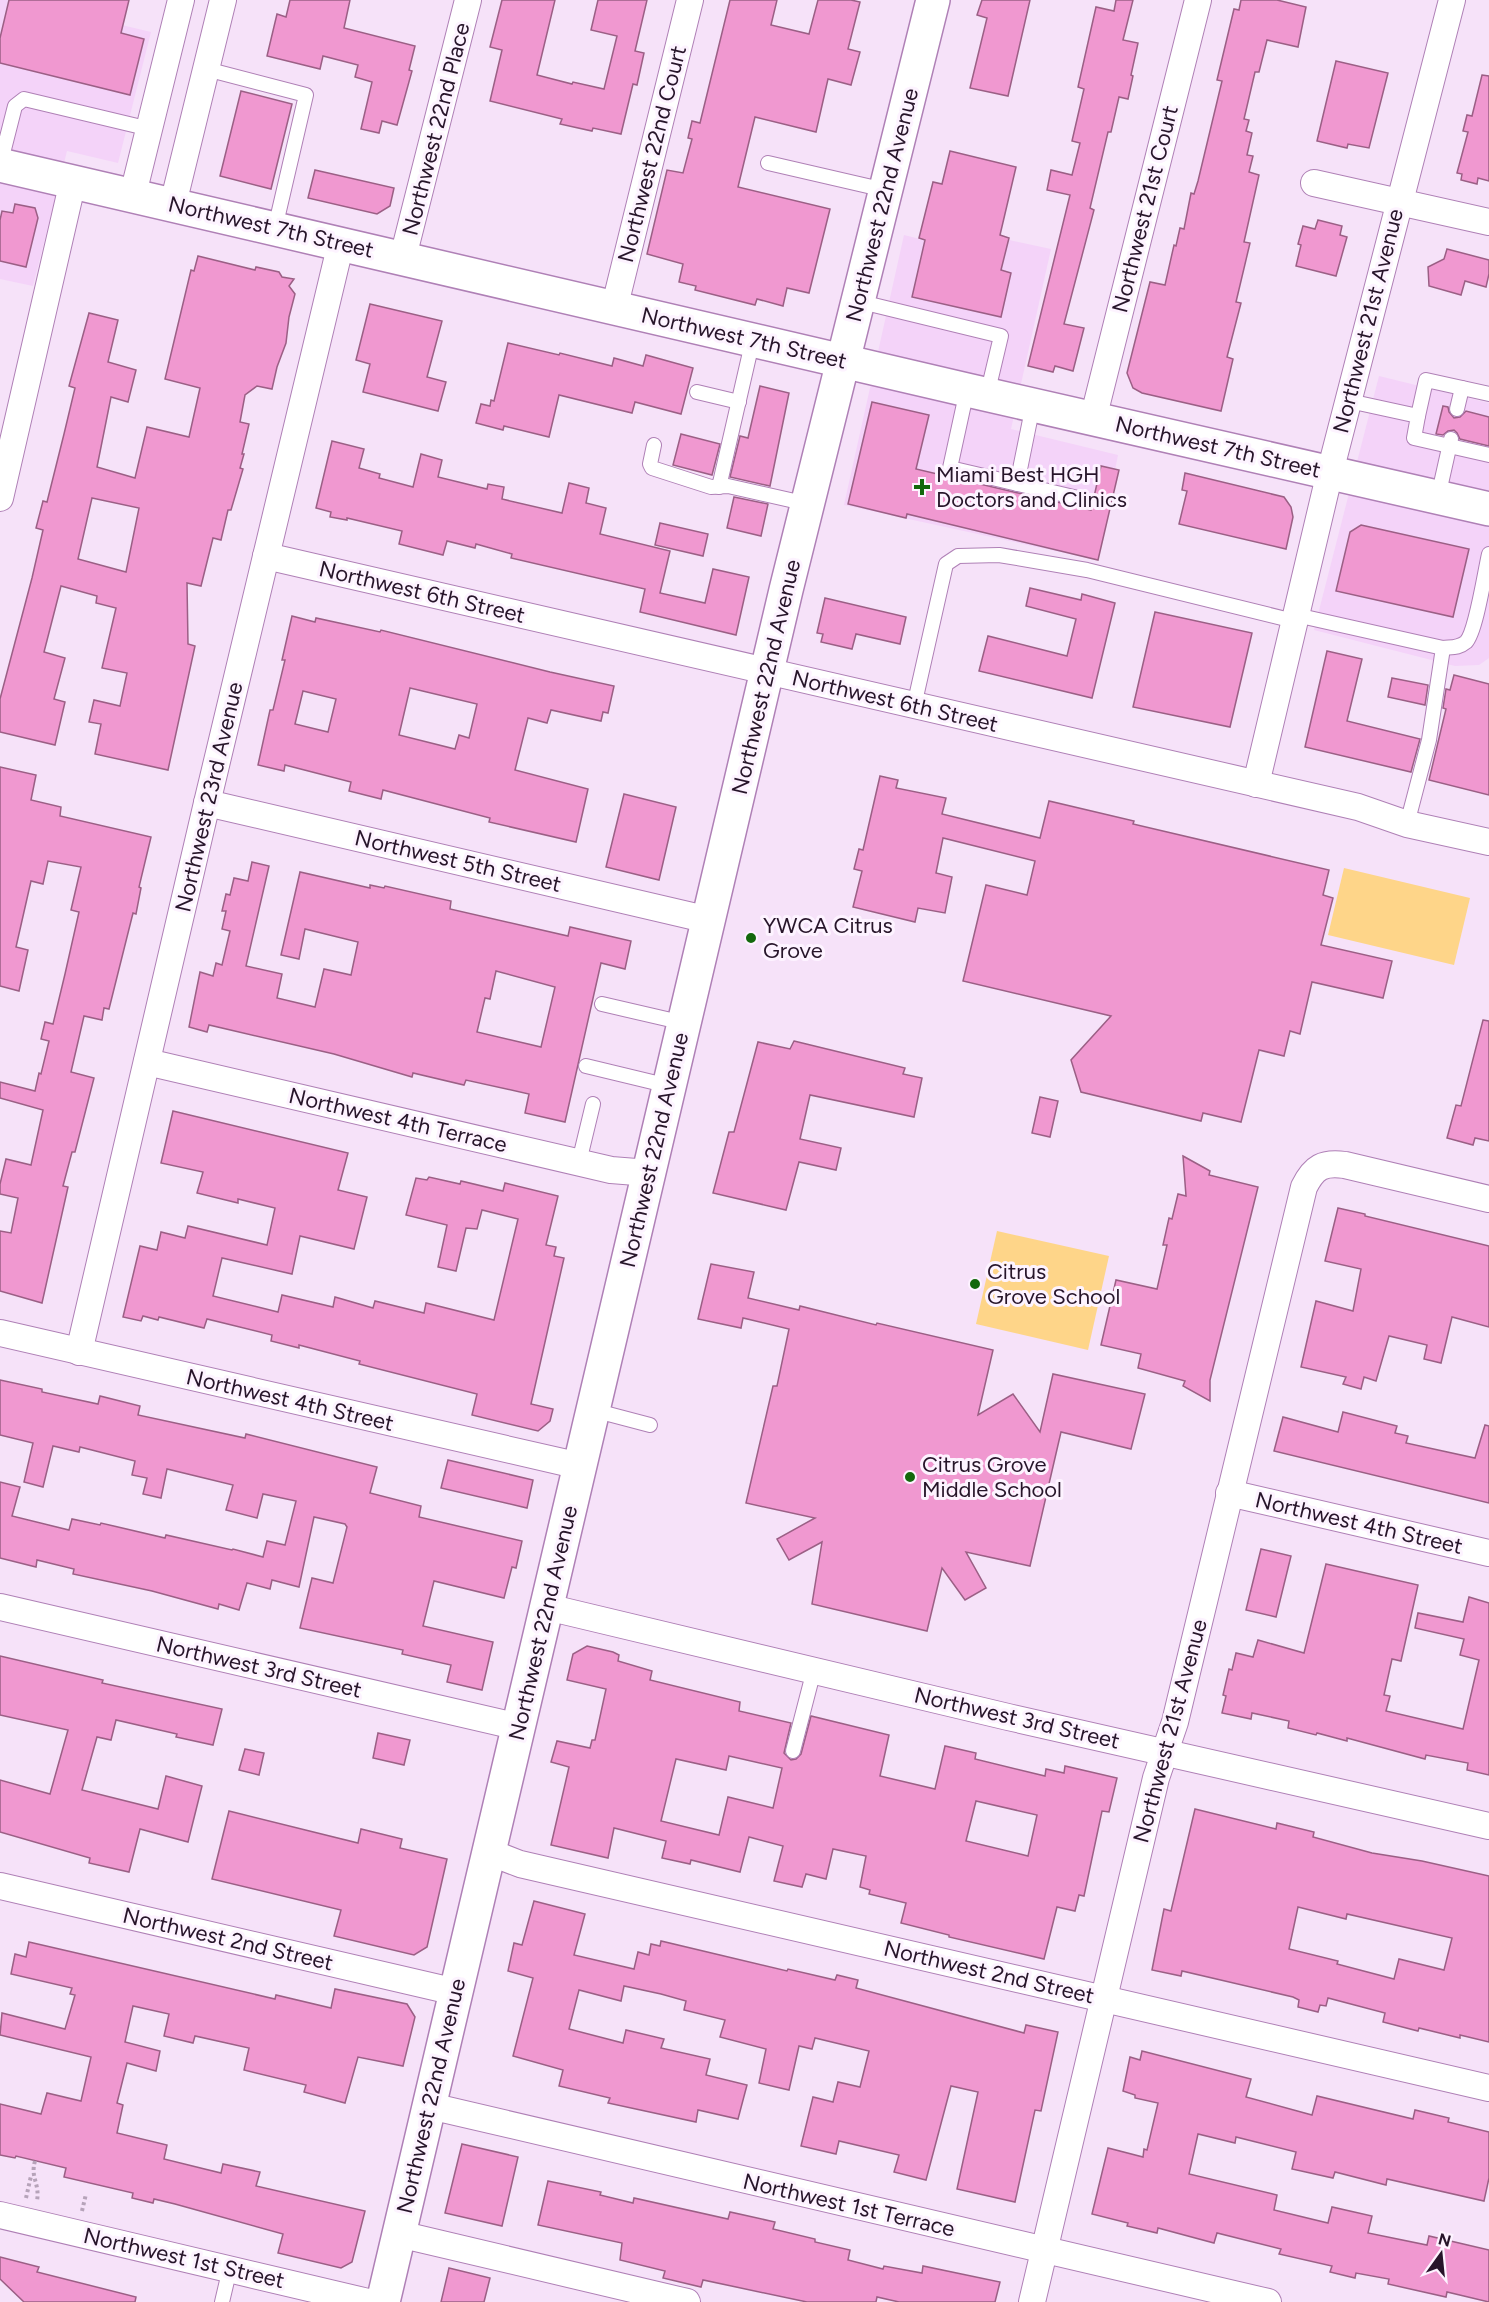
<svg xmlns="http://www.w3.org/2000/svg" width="1489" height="2302" viewBox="0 0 1489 2302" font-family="Figtree,sans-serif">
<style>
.built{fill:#f4d3f9}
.green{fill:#fed589}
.building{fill:#f098d0;stroke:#9b5f85;stroke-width:1.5;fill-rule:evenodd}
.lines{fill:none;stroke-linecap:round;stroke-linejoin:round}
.service-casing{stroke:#af80b6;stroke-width:16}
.minor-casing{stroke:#af80b6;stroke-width:28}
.secondary-casing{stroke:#af80b6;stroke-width:36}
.path{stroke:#b6a3b9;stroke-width:4;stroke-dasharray:3 3;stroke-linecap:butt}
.service{stroke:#fff;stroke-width:14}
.minor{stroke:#fff;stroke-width:26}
.secondary{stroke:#fff;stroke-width:33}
.poi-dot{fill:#13680c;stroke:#fdf3ff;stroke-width:2}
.labels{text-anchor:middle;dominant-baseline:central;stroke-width:6;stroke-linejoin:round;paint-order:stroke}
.street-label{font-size:22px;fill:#27152a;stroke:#fdf3ff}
.poi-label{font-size:22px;fill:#27152a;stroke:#fdf3ff;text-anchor:start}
</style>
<rect width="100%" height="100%" fill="#f6e2f9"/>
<g class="built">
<path d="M0,0H17L151,32L118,163L67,151L33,286L0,279Z"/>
<path d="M904,235L1003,260L1009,240L1051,249L1011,429L1118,455L1097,560L844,505Z"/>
<path d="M1379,376L1489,403V658L1479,665L1455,666L1314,630Z"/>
</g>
<g class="green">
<path d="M1344,868L1470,898L1454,965L1328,935Z"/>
<path d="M997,1231L1109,1256L1088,1350L976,1324Z"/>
</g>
<g class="building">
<path d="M9,0H129L121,33L144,39L130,95L0,63V38Z"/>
<path d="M290,0H350L344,28L415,46L409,70L412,71L397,125L382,121L379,133L361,129L372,82L355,77L358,65L323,56L320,69L267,56L277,14L286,17Z"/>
<path d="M502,0H555L537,75L572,84L573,82L604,89L617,36L591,30L598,0H647L635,51L644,53L637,85L633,84L621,134L593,128L592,131L560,124L562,119L490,101L502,50L490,47Z"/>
<path d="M730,0H777L771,25L809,34L818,0H851L860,2L848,49L860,52L851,85L828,79L816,132L755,117L738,187L830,209L809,293L787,288L783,306L757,299L755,305L695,290L696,286L679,282L683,264L647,254L667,170L683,173L692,139L688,138L692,121L700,123Z"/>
<path d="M982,0H1030L1008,96L970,88L987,18L977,15Z"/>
<path d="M1116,0H1133L1123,40L1138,43L1131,75L1133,76L1128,99L1119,97L1111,132H1108L1090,208L1094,210L1064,324L1084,328L1073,371L1055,366L1053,372L1028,366L1070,195L1047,190L1051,170L1072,175L1080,143L1072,141L1084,89L1078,87L1096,7L1114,11Z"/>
<path d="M1241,0H1277L1306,7L1298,47L1267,40L1259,72H1255L1244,119L1249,120L1246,131L1252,133L1247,155L1253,156L1249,172L1259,175L1244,242L1250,243L1236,302L1241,303L1227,357L1233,359L1221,411L1142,393L1133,388L1127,373L1150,282L1165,285L1174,245L1176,246L1180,228L1184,229L1191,193L1194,194L1198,181L1222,81L1217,80L1234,9L1239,10Z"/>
<path d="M1336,61L1388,73L1369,148L1348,144L1347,148L1317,141Z"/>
<path d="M1482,75L1489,76V181L1478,178L1477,184L1461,180L1462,174L1457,173L1468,132L1463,131L1467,115L1472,116Z"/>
<path d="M241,91L292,104L271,189L220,176Z"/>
<path d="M950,151L1016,167L1000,235L1009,238L1001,270L1011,273L1001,317L912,297L925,240L919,238L933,182L942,184Z"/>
<path d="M315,170L394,188L390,206L377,214L308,198Z"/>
<path d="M15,204L35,208L38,218L26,267L0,261V220L2,211L13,213Z"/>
<path d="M1318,220L1342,226L1340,235L1347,237L1336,276L1296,266L1301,245L1298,244L1303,226L1315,229Z"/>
<path d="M1447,249L1489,260V274L1486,287L1465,281L1461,295L1429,286L1428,267L1444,259Z"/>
<path d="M198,256L255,270L256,267L279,272L282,277L294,279L289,286L295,294L289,317L286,343L277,367L272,389L257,386L245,395L240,422L249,424L242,454H244L240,468L243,469L231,510H228L221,540L213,538L201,586L187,583L188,644L195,646L168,770L95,754L101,724L89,722L94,700L120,706L127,673L102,668L116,608L96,603L97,596L61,586L44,652L65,658L54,699L65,702L55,745L0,732V699L32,578L43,530L36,528L43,501L47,502L64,434L75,388L69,386L89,313L118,320L108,362L136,370L128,402L111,397L97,467L135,478L147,427L189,437L200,388L165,379L191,270L194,271ZM92,498L139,508L126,572L78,559Z"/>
<path d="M370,304L442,321L427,377L446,382L438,411L363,392L370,364L356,360Z"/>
<path d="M508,343L559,355L560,353L612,366L614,358L643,366L646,355L693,368L681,414L635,402L632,413L559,395L549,437L504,426L503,430L476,423L481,404L490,406L491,400L494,401Z"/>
<path d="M760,386L789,393L770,486L730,477L740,436L748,438Z"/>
<path d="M872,402L929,415L916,469L1091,510L1101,466L1119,470L1098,560L907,514L906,518L848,504Z"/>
<path d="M1443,406L1448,407L1449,412L1454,418L1460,417L1466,411L1489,417V446L1460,439L1457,433L1454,430L1448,431L1443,435L1436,434Z"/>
<path d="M681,434L720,444L712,475L673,465Z"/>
<path d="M332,441L364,449L359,468L380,474L379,478L413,487L421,454L442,460L438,477L487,489L488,484L504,487L502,499L562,513L569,483L589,488L586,503L606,508L600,534L670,551L660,593L705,603L713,569L749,577L736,635L640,612L645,589L511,558L512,554L476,544L475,548L447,541L443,555L399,544L402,531L347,518V520L330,517L331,512L316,508Z"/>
<path d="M1185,473L1284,497L1291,507L1293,517L1286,549L1179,524L1187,491L1182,490Z"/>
<path d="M734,497L768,504L761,536L727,528Z"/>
<path d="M660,523L708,534L703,556L655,545Z"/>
<path d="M1361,525L1469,549L1453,617L1336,591L1350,532Z"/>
<path d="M1030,588L1081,600L1082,594L1115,603L1092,698L979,671L988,636L1067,656L1076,619L1026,606Z"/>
<path d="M825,598L906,617L900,644L856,634L852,649L821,642L823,634L817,633Z"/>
<path d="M1155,612L1252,633L1230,727L1133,707Z"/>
<path d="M292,616L315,622L316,618L380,632L381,630L550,672L614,686L608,713L603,712L601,721L551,710L547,723L528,718L515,770L588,789L576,842L489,822L490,818L383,790L381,799L349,791L351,782L285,765L284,771L258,765L270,710H273L285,660H282ZM410,688L477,704L469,738L459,735L455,749L399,735ZM303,691L336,699L328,732L295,724Z"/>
<path d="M1327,651L1362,659L1347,721L1420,739L1411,772L1305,747Z"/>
<path d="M1454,675L1489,684V795L1429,780L1446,709L1443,708L1446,689L1450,690Z"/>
<path d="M1392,678L1428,685L1425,705L1388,697Z"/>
<path d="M0,767L36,775L31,800L61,807L60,816L151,837L139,887L141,888L136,914L133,913L109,1009L104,1008L102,1020L84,1016L71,1072L94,1078L75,1152H72L63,1186L68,1187L42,1303L0,1291V1231L11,1233L18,1198L0,1194V1184L6,1159L31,1165L43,1110L0,1098V1082L35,1091L39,1073L41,1074L49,1041L41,1039L45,1022L53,1024L65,974L79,912L71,910L81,867L48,861L43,884L31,881L16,947L28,950L19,991L0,986Z"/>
<path d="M880,776L898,780L896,788L946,798L942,814L1040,838L1049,801L1134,821L1133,824L1329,870L1323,895L1333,898L1321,945L1392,961L1383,998L1312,982L1300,1034L1290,1031L1284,1056L1259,1050L1241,1122L1203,1113L1201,1121L1081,1092L1071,1060L1111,1016L963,981L986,885L1027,895L1035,861L943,838L936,873L952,877L945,913L918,908L915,922L853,907L862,871L854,869L859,849L863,850Z"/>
<path d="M624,794L676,807L659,880L606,867Z"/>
<path d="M252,862L269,866L246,966L282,974L277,998L315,1007L324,969L351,975L358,942L305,929L299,959L281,955L300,872L370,888V885L384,888L385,886L451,901L450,909L568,936L570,927L631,941L625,969L601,963L565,1122L525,1113L529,1094L466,1080L464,1085L413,1073L412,1077L334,1054L209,1025L207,1032L189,1027L200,972L213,976L216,963L222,965L230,931L222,929L226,911H222L226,894L230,895L234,878L248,881ZM496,971L555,987L541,1047L477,1032L485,998L490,999Z"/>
<path d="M1483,1020L1489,1021V1141L1475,1138L1473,1145L1447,1138L1456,1105L1461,1106Z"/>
<path d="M794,1041L905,1068L903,1074L922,1078L914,1117L810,1095L800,1139L841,1148L836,1170L799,1162L786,1210L713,1193L729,1132H734L758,1042L790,1049Z"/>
<path d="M1040,1097L1058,1101L1050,1137L1032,1133Z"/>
<path d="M173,1111L348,1153L338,1190L367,1197L354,1249L300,1236L292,1274L222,1258L213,1296L278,1312L282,1295L333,1307L335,1297L373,1308L375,1301L424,1313L426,1303L494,1320L518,1219L482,1210L477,1229L466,1228L456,1271L438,1267L447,1225L406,1215L416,1178L427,1180L429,1177L460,1184L461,1181L503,1191L505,1183L558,1196L546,1245L556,1247L554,1256L564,1258L531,1404L553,1409L550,1421L538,1431L472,1415L477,1394L359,1364L360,1361L299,1345V1348L271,1341L272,1335L207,1319L204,1328L159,1317L158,1320L143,1316L141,1321L123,1317L140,1246L157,1250L161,1232L185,1238L188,1226L267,1245L275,1208L238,1199V1203L197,1193L203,1172L161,1163Z"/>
<path d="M1183,1156L1210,1171L1209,1175L1258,1187L1210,1380V1401L1183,1386L1185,1381L1138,1368L1141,1354L1101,1345L1116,1280L1157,1289L1167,1245H1163L1169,1218L1172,1219L1178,1194L1186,1196Z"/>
<path d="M1338,1208L1365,1214V1216L1489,1246V1327L1452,1317L1441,1363L1424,1359L1427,1345L1389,1336L1376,1381L1364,1377L1361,1389L1343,1384L1346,1377L1301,1367L1316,1301L1353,1311L1361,1269L1325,1261Z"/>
<path d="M711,1264L754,1272L748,1298L799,1310L800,1306L876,1325L877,1323L993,1350L978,1415L1013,1394L1040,1432L1053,1374L1145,1394L1131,1449L1061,1432L1030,1566L966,1552L986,1588L965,1600L942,1568L927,1631L812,1604L822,1542L789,1560L777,1539L815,1518L746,1503L773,1386H777L789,1329L743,1318L741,1328L698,1319Z"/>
<path d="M0,1380L42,1389V1392L98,1404L100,1396L140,1406L138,1415L245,1438L246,1434L377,1467L370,1493L421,1506L419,1517L522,1541L516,1568L512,1567L504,1598L434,1581L423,1626L493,1642L482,1690L447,1682L451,1665L402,1654L403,1650L300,1628L312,1578L333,1583L347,1527L345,1524L314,1517L299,1587L272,1580L270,1589L247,1583L239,1610L219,1604L218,1609L152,1591L73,1574L74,1569L37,1560L36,1567L0,1558V1482L20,1487L12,1516L69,1530L72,1519L100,1525L101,1523L165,1538L166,1535L232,1550L233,1549L263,1557L267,1541L285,1545L296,1501L263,1494L257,1518L226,1510L233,1485L167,1469L161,1498L143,1494L147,1478L132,1475L135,1461L80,1447L79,1452L53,1446L43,1487L24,1482L33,1443L0,1435Z"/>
<path d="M1343,1412L1397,1426L1395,1433L1408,1436L1406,1443L1475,1458L1485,1425L1489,1426V1503L1274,1451L1283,1417L1338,1432Z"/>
<path d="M448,1460L533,1480L527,1508L441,1488Z"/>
<path d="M1261,1549L1291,1556L1276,1617L1246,1610Z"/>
<path d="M1326,1564L1418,1585L1401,1661L1392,1659L1384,1695L1390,1696L1386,1711L1463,1729L1479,1660L1460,1655L1464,1639L1415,1628L1418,1613L1463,1622L1469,1597L1489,1603V1775L1467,1770L1468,1763L1426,1755L1425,1759L1347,1738V1741L1317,1733L1316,1735L1288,1728L1289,1721L1252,1713L1251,1719L1222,1713L1226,1696L1223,1695L1229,1669L1232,1670L1236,1653L1253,1657L1258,1640L1304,1653Z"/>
<path d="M587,1646L613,1652L619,1655L618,1661L652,1671L650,1680L740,1702L739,1711L791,1723L784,1753L791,1760L796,1759L801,1754L811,1716L889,1735L880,1776L935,1789L945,1746L976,1753L975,1759L1045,1776L1046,1769L1064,1773L1065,1766L1117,1778L1109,1812L1102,1811L1084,1896L1079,1895L1075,1911L1057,1907L1044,1959L949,1937V1935L901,1923L906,1903L869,1894L870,1890L860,1887L866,1856L833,1849L826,1879L806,1874L802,1887L774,1881L783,1846L749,1837L740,1872L691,1860L690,1864L662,1858L666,1841L614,1828L608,1858L551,1845L569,1767L551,1762L557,1741L590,1748L592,1740H595L606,1689L567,1680L573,1654ZM729,1756L782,1768L773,1808L728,1797L719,1835L661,1821L676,1759L726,1770ZM976,1801L1037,1815L1028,1856L966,1841Z"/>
<path d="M0,1656L103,1680L102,1683L222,1709L213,1745L176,1737L177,1734L116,1720L111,1740L97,1737L82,1790L158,1809L166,1776L202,1786L188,1842L140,1829L129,1872L89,1863L90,1858L0,1832V1780L50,1794L68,1730L0,1715Z"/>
<path d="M378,1733L410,1740L404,1765L373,1758Z"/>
<path d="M245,1749L264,1753L259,1775L239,1770Z"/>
<path d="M1195,1809L1276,1829L1277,1823L1314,1832L1313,1837L1372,1853L1422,1861L1489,1876V2042L1460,2035V2038L1419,2028L1418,2031L1383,2022L1385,2013L1328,1998L1326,2006L1320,2005L1318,2012L1298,2007L1299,2000L1293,1997L1182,1971L1181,1976L1152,1970L1164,1909L1171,1911ZM1298,1907L1346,1919L1347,1914L1452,1938L1444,1970L1399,1959L1394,1979L1337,1964L1338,1961L1289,1949Z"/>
<path d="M229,1811L358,1843L361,1829L402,1839L400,1848L447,1859L427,1947L414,1955L334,1936L341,1910L212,1879Z"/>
<path d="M534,1901L585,1914L574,1955L634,1969L638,1952L649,1955L651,1944L660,1946L661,1941L787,1971L788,1969L835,1980L837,1975L858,1980L856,1988L1024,2033L1026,2025L1058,2032L1041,2111L1035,2110L1015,2202L957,2189L978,2092L951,2086L926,2180L894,2172L899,2155L839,2141L836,2154L801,2146L813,2097L833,2102L838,2082L860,2087L869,2051L815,2038L812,2049L799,2046L789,2090L759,2083L766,2049L720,2037L725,2020L684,2010L686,2001L661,1994L624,1986L621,2001L579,1990L569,2029L623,2043L626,2030L664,2039L661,2048L710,2059L706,2075L747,2085L738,2119L698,2110L696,2122L608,2103L610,2098L559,2086L563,2070L513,2056L533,1978L508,1971L514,1943L522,1945Z"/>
<path d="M29,1942L275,1999L276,1995L331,2008L335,1989L407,2004L415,2017L403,2066L358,2057L345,2103L304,2092L306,2085L244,2070L249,2048L195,2036L193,2043L164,2036L169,2014L133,2006L125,2042L160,2051L156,2071L127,2063L117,2103L123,2105L117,2133L167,2145L164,2159L221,2173L223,2164L260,2172L256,2186L365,2211L352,2262L341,2268L278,2253L283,2234L175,2204L154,2199L153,2203L132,2198L133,2193L64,2177L66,2168L16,2156L15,2158L0,2155V2104L41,2114L47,2093L81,2101L91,2057L0,2035L2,2013L65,2029L75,1995L70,1994L72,1988L11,1974L15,1954L26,1957Z"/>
<path d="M1142,2051L1251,2079L1246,2097L1312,2115L1317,2096L1413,2119L1415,2110L1449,2118L1448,2122L1489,2132V2178L1484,2201L1387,2179L1386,2185L1335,2172L1333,2178L1292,2169L1296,2152L1236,2137L1235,2143L1198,2134L1189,2174L1277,2195L1274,2210L1328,2223L1332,2207L1372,2216L1368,2233L1427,2245L1429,2236L1489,2250V2302L1447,2292L1446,2297L1388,2284L1389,2279L1356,2273L1355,2278L1330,2272L1332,2266L1279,2254L1281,2249L1217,2233L1214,2243L1158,2228L1157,2233L1127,2226L1128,2223L1092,2214L1108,2148L1143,2157L1144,2149L1147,2150L1158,2103L1135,2098V2095L1123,2091L1130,2057L1140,2060Z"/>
<path d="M462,2144L518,2157L502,2226L445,2213Z"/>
<path d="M548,2181L601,2192L600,2195L633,2203L634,2198L728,2219L730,2212L775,2222L773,2229L815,2239V2242L850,2250L848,2260L883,2269L884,2266L922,2273L923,2266L1000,2282L995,2302H899L877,2297L876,2302H807L703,2280L701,2287L663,2278L665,2271L620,2260L622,2243L538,2225Z"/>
<path d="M0,2257L39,2267L37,2272L136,2297L135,2302H24L0,2279Z"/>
<path d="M449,2268L490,2278L484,2302H441Z"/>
</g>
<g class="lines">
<defs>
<g id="service">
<path d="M206,69L306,95L275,228"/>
<path d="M768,163L885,190"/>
<path d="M0,165L15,106L24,99L150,129"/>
<path d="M857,301L1001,336L987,395"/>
<path d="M967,390L950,468L1078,498"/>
<path d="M697,392L739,402"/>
<path d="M1349,401L1418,416L1414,438L1489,455"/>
<path d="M1457,409L1462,388"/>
<path d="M1418,416L1426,380L1489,394"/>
<path d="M654,445L650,464L652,468L711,487L728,486L808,504"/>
<path d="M1017,484L1033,405"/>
<path d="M719,487L753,339"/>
<path d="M1438,497L1451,439"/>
<path d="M1296,615L1443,648C1452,647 1459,648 1466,642C1476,632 1485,571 1489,554"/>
<path d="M914,706L946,564L958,556L999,555L1087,570L1294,621"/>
<path d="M1407,824L1429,740L1443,648"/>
<path d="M602,1004L684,1023"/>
<path d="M586,1066L669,1086"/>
<path d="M579,1162L593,1104"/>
<path d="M593,1410L650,1425"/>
<path d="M793,1751L814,1670"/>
<path d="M222,2302L230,2268"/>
</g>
<g id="minor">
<path d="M1314,183L1489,222"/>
<path d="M133,194L181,0"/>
<path d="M173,204L223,0"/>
<path d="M403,257L468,0"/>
<path d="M614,309L690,0"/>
<path d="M1093,419L1198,0"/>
<path d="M0,498L73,181"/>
<path d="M266,556L1358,807L1407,824L1489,842"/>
<path d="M1256,784L1330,472L1452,0"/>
<path d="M207,803L709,920"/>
<path d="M147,1062L611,1170L649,1173"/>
<path d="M0,1333L580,1466"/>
<path d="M79,1352L207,803L341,243"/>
<path d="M1229,1493L1489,1553"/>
<path d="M0,1607L519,1727"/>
<path d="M547,1607L1008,1717L1489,1826"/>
<path d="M489,1852L520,1864L1489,2088"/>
<path d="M0,1886L456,1992"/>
<path d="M430,2106L1268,2302"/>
<path d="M0,2215L368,2302"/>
<path d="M399,2234L687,2302"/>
<path d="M1032,2302L1156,1778L1175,1722L1304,1187C1314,1167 1323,1162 1345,1165L1489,1199"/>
</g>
<g id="secondary">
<path d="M0,165L967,390L1489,509"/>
<path d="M383,2302L786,590L933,0"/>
</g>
</defs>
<use href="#service" class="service-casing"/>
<use href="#minor" class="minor-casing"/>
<use href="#secondary" class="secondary-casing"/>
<g class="path">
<path d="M35,2161C30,2178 40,2183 37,2201"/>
<path d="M26,2198L31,2176"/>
<path d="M82,2211L86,2194"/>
</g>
<use href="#service" class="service"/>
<use href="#minor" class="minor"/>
<use href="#secondary" class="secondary"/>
</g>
<g class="poi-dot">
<path d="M919 478h6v6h6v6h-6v6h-6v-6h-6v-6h6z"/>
<circle cx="751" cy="938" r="6"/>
<circle cx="975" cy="1284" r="6"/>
<circle cx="910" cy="1477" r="6"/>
</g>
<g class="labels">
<g class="street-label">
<text transform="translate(436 129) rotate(-76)">Northwest 22nd Place</text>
<text transform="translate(652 154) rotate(-76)">Northwest 22nd Court</text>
<text transform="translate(882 205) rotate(-76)">Northwest 22nd Avenue</text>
<text transform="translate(1145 209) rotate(-76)">Northwest 21st Court</text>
<text transform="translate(271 227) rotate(13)">Northwest 7th Street</text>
<text transform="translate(1368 321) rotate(-76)">Northwest 21st Avenue</text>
<text transform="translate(744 338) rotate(13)">Northwest 7th Street</text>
<text transform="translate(1218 447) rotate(13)">Northwest 7th Street</text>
<text transform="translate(422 592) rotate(13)">Northwest 6th Street</text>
<text transform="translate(766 677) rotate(-77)">Northwest 22nd Avenue</text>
<text transform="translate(895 701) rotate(13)">Northwest 6th Street</text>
<text transform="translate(209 797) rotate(-77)">Northwest 23rd Avenue</text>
<text transform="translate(458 861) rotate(13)">Northwest 5th Street</text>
<text transform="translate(398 1120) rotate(13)">Northwest 4th Terrace</text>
<text transform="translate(654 1150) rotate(-77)">Northwest 22nd Avenue</text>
<text transform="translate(290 1400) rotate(13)">Northwest 4th Street</text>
<text transform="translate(1359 1523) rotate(13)">Northwest 4th Street</text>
<text transform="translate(543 1623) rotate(-77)">Northwest 22nd Avenue</text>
<text transform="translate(259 1667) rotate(13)">Northwest 3rd Street</text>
<text transform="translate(1017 1718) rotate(13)">Northwest 3rd Street</text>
<text transform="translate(1170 1731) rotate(-75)">Northwest 21st Avenue</text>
<text transform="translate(228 1939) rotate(13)">Northwest 2nd Street</text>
<text transform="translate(989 1972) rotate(13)">Northwest 2nd Street</text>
<text transform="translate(431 2096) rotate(-77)">Northwest 22nd Avenue</text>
<text transform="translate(849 2205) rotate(13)">Northwest 1st Terrace</text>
<text transform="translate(184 2258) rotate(13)">Northwest 1st Street</text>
</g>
<g class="poi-label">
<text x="936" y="474">Miami Best HGH<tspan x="936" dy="25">Doctors and Clinics</tspan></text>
<text x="763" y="925">YWCA Citrus<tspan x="763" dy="25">Grove</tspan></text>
<text x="987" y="1271">Citrus<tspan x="987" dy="25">Grove School</tspan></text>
<text x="922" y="1464">Citrus Grove<tspan x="922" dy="25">Middle School</tspan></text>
</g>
</g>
<g transform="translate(1441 2254) rotate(15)" stroke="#fdf3ff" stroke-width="4.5" paint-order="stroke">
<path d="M0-4.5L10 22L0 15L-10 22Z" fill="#27152a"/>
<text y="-9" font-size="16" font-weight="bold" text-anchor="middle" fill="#27152a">N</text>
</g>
</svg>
